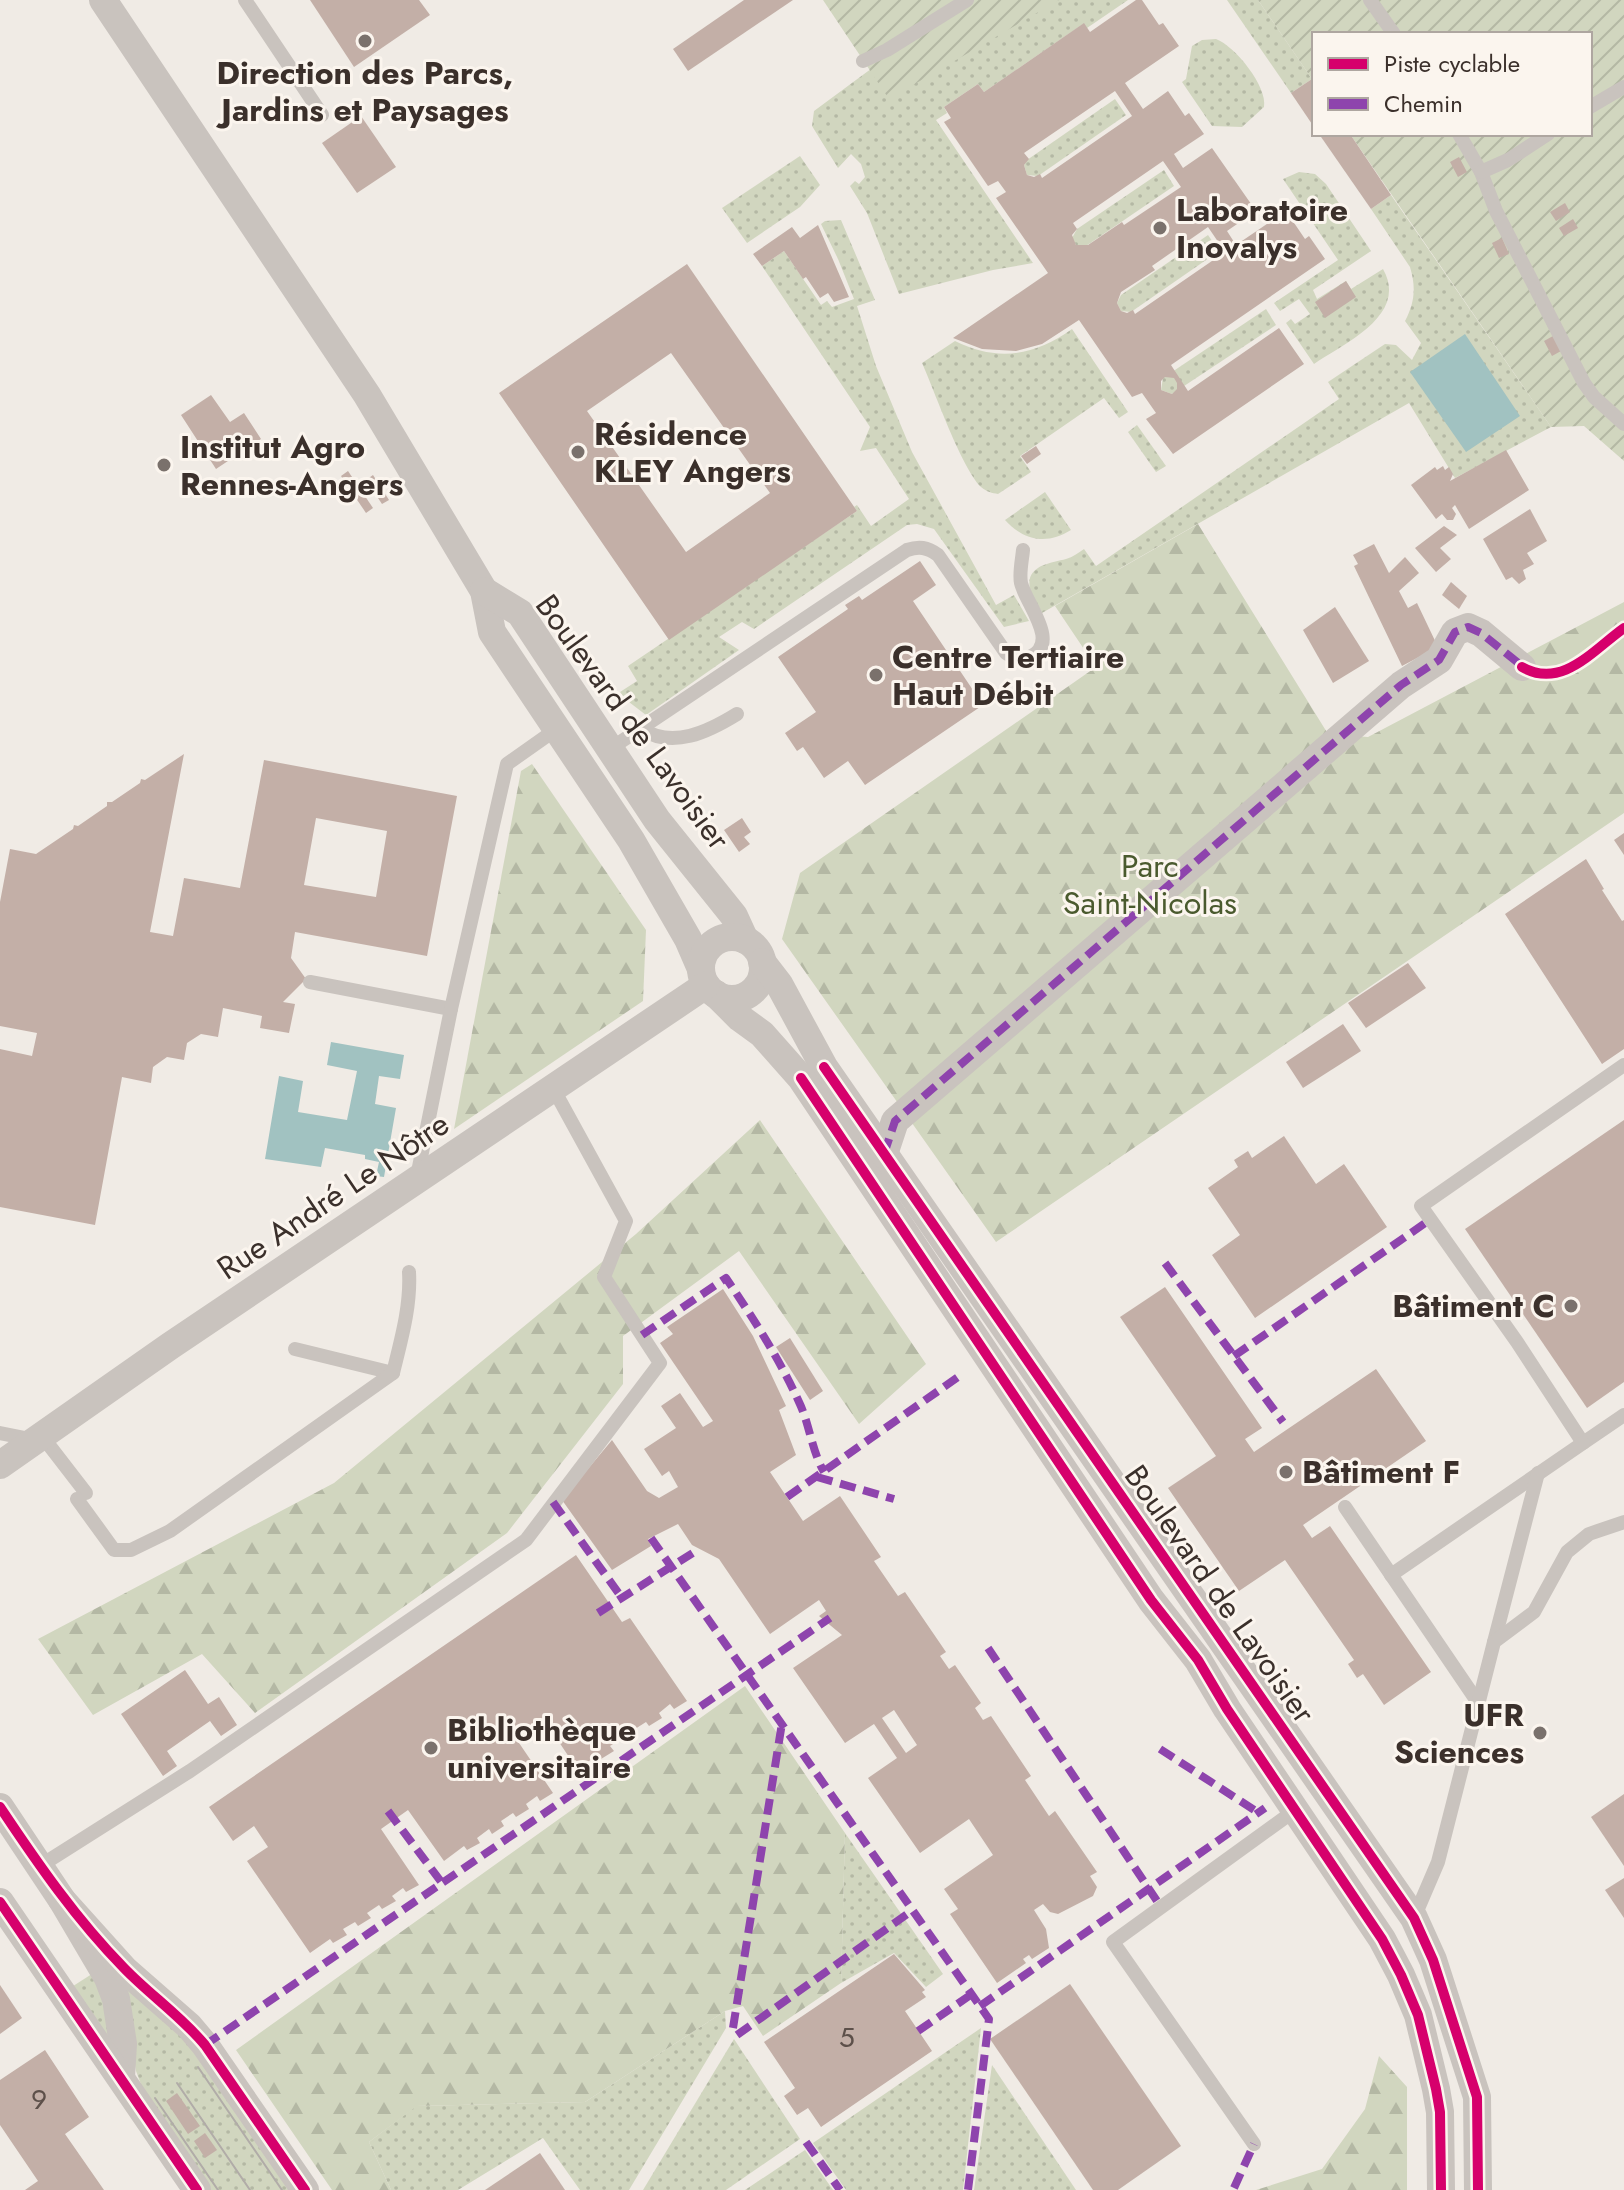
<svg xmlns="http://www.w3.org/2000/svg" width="1624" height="2190" viewBox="0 0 1624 2190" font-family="Jost,sans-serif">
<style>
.grass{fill:url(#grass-dots)}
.forest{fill:url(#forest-firs)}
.garden{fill:url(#garden-furrows)}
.water{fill:#a1c2c1}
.building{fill:#c3afa7;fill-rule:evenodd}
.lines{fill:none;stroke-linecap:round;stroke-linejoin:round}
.service{stroke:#c9c3be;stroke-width:14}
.minor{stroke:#c9c3be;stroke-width:28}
.tram{stroke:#b1aca8;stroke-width:2}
.quiet{stroke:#8e44ad;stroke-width:8;stroke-dasharray:16 8;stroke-linecap:butt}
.cycleway-casing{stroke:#fbf5ee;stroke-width:15}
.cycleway{stroke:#d6006c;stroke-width:10}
.poi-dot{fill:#7a716c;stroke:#fbf5ee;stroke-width:3}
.labels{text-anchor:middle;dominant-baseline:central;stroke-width:6;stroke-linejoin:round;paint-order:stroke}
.number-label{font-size:28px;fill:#5d504a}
.poi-label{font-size:32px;font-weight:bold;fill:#3b302b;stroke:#fbf5ee;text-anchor:start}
.street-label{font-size:32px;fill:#3b302b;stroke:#fbf5ee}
.park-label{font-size:32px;fill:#4a5a2e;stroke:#fbf5ee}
</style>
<defs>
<pattern id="grass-dots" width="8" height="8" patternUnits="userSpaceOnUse" patternTransform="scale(2)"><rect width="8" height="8" fill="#d1d6bf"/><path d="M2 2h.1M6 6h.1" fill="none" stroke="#b4b8a4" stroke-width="1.8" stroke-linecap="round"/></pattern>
<pattern id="forest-firs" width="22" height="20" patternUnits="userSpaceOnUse" patternTransform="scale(2)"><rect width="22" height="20" fill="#d1d6bf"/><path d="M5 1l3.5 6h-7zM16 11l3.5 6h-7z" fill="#b4b8a4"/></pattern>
<pattern id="garden-furrows" width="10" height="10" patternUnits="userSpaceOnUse" patternTransform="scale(2)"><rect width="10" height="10" fill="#d1d6bf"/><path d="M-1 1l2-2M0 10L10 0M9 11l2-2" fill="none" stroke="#b4b8a4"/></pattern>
</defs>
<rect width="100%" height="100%" fill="#f0ebe5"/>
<g class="grass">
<path d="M1025,0H1128L1087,28L1083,24L984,92L978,84L944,107L947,113L936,120L1033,263L993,270L899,294L867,213L850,186L855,181L859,184L865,177L861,164L851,154L838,168L812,126L814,111L879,63Z"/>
<path d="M1227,0H1258L1312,79L1291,93Z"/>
<path d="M1216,39C1235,46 1268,87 1264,107L1242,127L1212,126L1182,82L1186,79L1192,46L1202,40Z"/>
<path d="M1115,99L1126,115L1038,176L1027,175L1024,165L1027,160Z"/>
<path d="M800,156L820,185L800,207L747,243L722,208Z"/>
<path d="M1164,170L1174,186L1086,246L1076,245L1072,238L1077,229Z"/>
<path d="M1299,172L1315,174L1326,184L1371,251L1313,290L1317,299L1346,281L1351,289L1383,269C1409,315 1345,343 1314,364L1286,323L1291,319L1295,324L1310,314L1299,299L1280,311L1274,303L1338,260L1283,179Z"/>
<path d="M1391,195L1551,427L1455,478L1409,403L1042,613C1039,606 1032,597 1030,589C1025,565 1051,563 1066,559C1073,557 1078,553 1084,549L1096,566L1339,399L1328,382L1385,344L1396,345L1412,360L1421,343L1405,321C1415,302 1416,287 1410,267L1371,209Z"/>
<path d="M841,220L875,300L857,306L876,366L912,452L996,605L1014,595L1029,621L1004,627L934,529L917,524L907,525L754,629L742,622L719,637L739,650L646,715L625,699L620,692L637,681L628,666L857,511L854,507L857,505L871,526L909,499L876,448L860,451L870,427L762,266L784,251L821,305L827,301L832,307L854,299L838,259L821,224L825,221Z"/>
<path d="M1208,235L1219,251L1131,312L1121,311L1117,303L1121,295Z"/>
<path d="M1266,309L1276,325L1172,394L1161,390L1163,378Z"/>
<path d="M1072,329L1128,412L1119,418L1104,398L1020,456L1031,472L998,494C992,493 987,492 981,487C961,467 935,392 922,363L955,341C997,362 1035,356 1072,329Z"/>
<path d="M1137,425L1166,466L1156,472L1128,432Z"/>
<path d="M1045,492L1071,530C1047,545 1024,541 1005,520Z"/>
<path d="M845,1833L943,1974L926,1987L894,1953L841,1983Z"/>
<path d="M95,1972L114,2044L70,1988Z"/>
<path d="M121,1980L180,2031L290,2190H210L145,2095L136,2071Z"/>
<path d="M725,2011L726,2028L629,2190H580L543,2138L458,2190H391L369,2142L416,2106L585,2102Z"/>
<path d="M981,2028L963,2190H846L813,2143Z"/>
<path d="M734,2039L800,2139L726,2190H643Z"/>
<path d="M992,2065L1076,2190H974Z"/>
<path d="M805,2150L833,2190H745Z"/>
</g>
<g class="forest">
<path d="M1198,524L1328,734L1368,737L1624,602V813L996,1242L782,939L800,873L1096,667L1055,606Z"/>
<path d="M532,764L646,930L643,1001L454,1129L521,771Z"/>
<path d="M760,1120L926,1364L859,1424L739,1251L623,1336V1384L507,1533L255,1713L202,1654L93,1715L38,1639L334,1483L636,1234Z"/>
<path d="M745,1686L845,1833L841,1983L763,2036L743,2006L725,2011L585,2102L417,2106L369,2142L391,2190H332L236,2050Z"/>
<path d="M1379,2056L1407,2087V2190H1256L1322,2169L1365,2109Z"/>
</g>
<g class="garden">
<path d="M823,0H1059L889,99Z"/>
<path d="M1258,0H1624V461L1584,426L1551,427L1350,134H1590V34H1314V82Z"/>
</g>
<g class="water">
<path d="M1465,334L1520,416L1466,452L1410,372Z"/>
<path d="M331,1042L404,1055L400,1079L379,1076L375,1104L396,1108L384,1177L376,1176L379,1162L365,1159V1155L325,1148L321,1167L265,1159L279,1076L303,1081L298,1112L347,1120L357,1071L327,1065Z"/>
</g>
<g class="building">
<path d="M310,0H419L430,15L354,67Z"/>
<path d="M744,0H793L688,71L673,49Z"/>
<path d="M1136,0H1142L1159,25L1163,23L1179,46L1125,83L1143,109L1168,91L1185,116L1189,113L1204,134L1174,154L1183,168L1212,148L1256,211L1227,231L1236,245L1286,211L1305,239L1309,236L1325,259L1171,365L1188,391L1279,328L1304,364L1173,454L1146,419L1156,413L1142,393L1132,397L1079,320L1042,344L1016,351L982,349L953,338L1048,273L996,198L1006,192L998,181L988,186L944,122L951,118L944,107L978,84L984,92L1084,23L1090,32ZM1115,91L1132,116L1042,178L1040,174L1034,177L1027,175L1024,165L1029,159L1024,153ZM1163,161L1181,187L1124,225L1122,222L1088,245H1076L1072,235L1077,229L1073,223ZM1208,227L1225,252L1135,314L1133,310L1127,313L1121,311L1117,303L1121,292L1155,270L1152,266ZM1165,377L1174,378L1177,383V389L1172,394L1161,390V381Z"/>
<path d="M1312,79L1314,82V127L1291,93Z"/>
<path d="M361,116L396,167L357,193L322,143Z"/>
<path d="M1319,134H1350L1391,195L1371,209Z"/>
<path d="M1459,157L1467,172L1458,177L1450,162Z"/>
<path d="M1565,203L1570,212L1556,221L1550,212Z"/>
<path d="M1573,219L1578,228L1564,236L1559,228Z"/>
<path d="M818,225L849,297L834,302L828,293L820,298L806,277L803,279L784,251L762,266L753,254L792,227L800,238Z"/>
<path d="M1502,238L1509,254L1499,258L1492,243Z"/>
<path d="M687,264L857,511L669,640L499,393ZM671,353L770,493L686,552L587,411Z"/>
<path d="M1346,281L1356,297L1325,318L1315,302Z"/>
<path d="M1553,336L1561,351L1552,356L1544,341Z"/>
<path d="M211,395L230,422L244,413L261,439L216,469L181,415Z"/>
<path d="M1036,446L1041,454L1027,464L1021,456Z"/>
<path d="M1506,450L1529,490L1469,529L1455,505L1452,508L1456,514L1453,520H1447L1442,514L1436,519L1411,485L1435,467L1437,470L1443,466L1445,470L1449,467L1453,474L1450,481Z"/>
<path d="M348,471L373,508L366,513L341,476Z"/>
<path d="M373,475L389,500L382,504L366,480Z"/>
<path d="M1530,509L1547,541L1527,553L1534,564L1523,570L1526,579L1519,584L1512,577L1506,580L1483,539Z"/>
<path d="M1444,526L1457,535L1440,548L1451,559L1436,572L1415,548Z"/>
<path d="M1374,544L1389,573L1405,557L1419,573L1399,591L1408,608L1417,603L1438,647L1402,666L1354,566L1358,564L1353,555Z"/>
<path d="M920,561L936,585L913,601L983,705L865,785L848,761L824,778L803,747L797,751L785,733L816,712L778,657L848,609L845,605L859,596L862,600Z"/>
<path d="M1451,582L1467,596L1459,609L1442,595Z"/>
<path d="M1335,607L1369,661L1333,683L1303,630Z"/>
<path d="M184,754L150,932L173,936L184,878L240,888L264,760L457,796L427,956L295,932L291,958L306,979L283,1002L295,1004L289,1033L260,1028L262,1016L223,1008L218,1037L201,1034L187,1043L184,1060L167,1057L153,1067L151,1083L122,1077L95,1225L0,1207V1049L32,1056L37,1033L0,1026V902L10,849L36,854L73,829L74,825L78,826L107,806V802H112L140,783L141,779L145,780ZM316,818L387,831L376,897L304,885Z"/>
<path d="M742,818L751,832L744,837L750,844L739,852L724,830Z"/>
<path d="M1624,833V855L1614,840Z"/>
<path d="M1586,859L1604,889L1602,890L1622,921L1624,920V1049L1602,1064L1505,914Z"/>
<path d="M1408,963L1426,988L1366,1028L1348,1003Z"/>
<path d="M1343,1024L1361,1051L1303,1088L1286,1062Z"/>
<path d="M1624,1120V1382L1587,1408L1465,1229Z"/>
<path d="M1284,1136L1316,1184L1344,1164L1387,1227L1255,1318L1212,1255L1240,1235L1208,1188L1238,1167L1234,1160L1248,1151L1252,1158Z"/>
<path d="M1165,1287L1262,1428L1245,1439L1254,1452L1376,1369L1426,1441L1303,1525L1312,1538L1330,1526L1431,1672L1384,1705L1363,1674L1357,1678L1348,1664L1354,1660L1285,1560L1239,1591L1168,1488L1216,1456L1120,1317Z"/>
<path d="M723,1289L753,1336L786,1406L779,1410L796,1455L770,1472L803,1521L840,1496L881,1557L874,1561L898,1596L905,1592L946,1652L940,1656L949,1669L955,1665L981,1703L975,1708L983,1720L991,1716L1031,1776L1025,1780L1049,1816L1055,1811L1097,1872L1090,1876L1097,1887L1093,1896L1058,1914L1050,1912L1043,1904L1034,1910L1046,1929L1049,1948L1032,1959L1029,1955L1023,1959L1026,1963L997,1983L950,1914L958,1909L944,1889L993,1855L969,1819L920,1853L868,1778L897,1758L874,1724L845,1743L793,1668L842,1635L819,1616L826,1611L819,1600L770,1634L719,1559L692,1545L678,1524L648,1539L651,1546L612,1570L562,1500L612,1440L647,1491L659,1498L678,1487L669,1471L662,1476L644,1449L676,1428L661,1406L680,1393L703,1427L713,1421L660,1343L673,1334L667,1327ZM894,1710L917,1745L906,1753L882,1718Z"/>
<path d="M790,1338L823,1391L810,1400L776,1347Z"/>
<path d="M576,1555L622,1622L630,1618L687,1701L674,1709L670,1704L659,1713L662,1718L649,1726L646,1722L635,1729L638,1734L625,1742L622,1738L610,1746L614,1751L601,1759L598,1755L577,1769L543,1718L515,1737L553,1793L540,1801L537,1796L526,1804L529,1809L516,1817L513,1813L501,1821L504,1826L492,1834L489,1829L477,1838L480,1843L467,1850L464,1846L444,1861L408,1810L381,1829L419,1885L406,1892L403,1888L392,1896L396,1901L382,1909L379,1905L367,1913L371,1918L358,1926L355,1922L343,1929L347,1935L333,1943L330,1939L310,1953L247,1861L268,1847L254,1826L233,1841L209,1807Z"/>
<path d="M185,1670L208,1704L219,1697L237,1725L221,1736L210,1721L167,1751L177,1766L163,1776L121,1714Z"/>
<path d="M1624,1794V1866L1591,1817Z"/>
<path d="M1624,1878V1918L1605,1890Z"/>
<path d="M894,1954L925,1990L922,1992L926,1997L905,2011L932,2051L821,2127L808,2108L797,2115L784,2096L795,2088L764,2042Z"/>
<path d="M1070,1984L1181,2146L1118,2190H1093L990,2039Z"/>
<path d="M0,1985L22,2018L0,2034Z"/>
<path d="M45,2050L89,2117L65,2134L104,2190H25L38,2181L0,2125V2080Z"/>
<path d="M177,2093L200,2126L188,2134L166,2101Z"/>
<path d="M205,2133L217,2150L205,2158L194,2141Z"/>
<path d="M540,2153L565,2190H485Z"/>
</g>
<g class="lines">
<g class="service">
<path d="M245,0L322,115"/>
<path d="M1370,0L1394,34"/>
<path d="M863,61L887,50L967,0"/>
<path d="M1590,107L1624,87"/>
<path d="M1459,134L1481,172L1496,211L1584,383L1594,397L1624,424"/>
<path d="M1481,172L1508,160L1548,134"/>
<path d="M641,729C673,749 708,732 737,714"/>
<path d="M610,749L907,550C919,546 927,547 938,555L1006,653C1014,658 1021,661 1030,657C1061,643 1026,604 1021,583C1019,573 1022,561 1023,550"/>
<path d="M310,982L451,1009L417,1177"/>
<path d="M451,1009L507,764L558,728"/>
<path d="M1624,1065L1421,1206L1517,1342L1583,1443L1624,1415"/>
<path d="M295,1349L393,1373"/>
<path d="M0,1433L35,1440"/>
<path d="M42,1436L86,1493"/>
<path d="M77,1499L114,1550H131L170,1531L393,1373C401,1340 411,1306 409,1272"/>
<path d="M1345,1507L1479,1704"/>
<path d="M1391,1575L1583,1443"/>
<path d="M1494,1642L1538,1473"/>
<path d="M40,1866L190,1771L526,1540L660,1363L604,1277L626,1221L553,1088"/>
<path d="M1414,1918L1438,1862L1494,1642L1534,1612L1567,1552L1589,1534L1624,1522"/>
<path d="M1254,2144L1113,1942L1294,1811"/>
</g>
<g class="minor">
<path d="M103,0L367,395L484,591L492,632L631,840L688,939L701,969"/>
<path d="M484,591L520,613L657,820L734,916L745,940"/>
<circle cx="732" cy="968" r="31"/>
<path d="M762,962L779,984L824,1067L1414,1918L1433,1960L1477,2097L1478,2190"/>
<path d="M716,994L740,1018L762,1034L801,1078L1151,1600L1198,1660L1227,1709L1382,1939L1401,1975L1418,2015L1436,2089L1440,2112L1441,2190"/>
<path d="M884,1154L895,1121L1401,685L1439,660L1455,632L1468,627L1481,633L1522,667"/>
<path d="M0,1465L170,1346L706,985"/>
<path d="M0,1807L62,1900L108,1978L116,1999L123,2044L121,2077"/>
<path d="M62,1900L125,1970L189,2026L205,2045L305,2190"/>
<path d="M0,1902L197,2190"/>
</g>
<g class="tram">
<path d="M198,2067L282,2190"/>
<path d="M177,2083L250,2190"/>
<path d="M155,2098L218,2190"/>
</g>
<g class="quiet">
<path d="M884,1154L895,1121L1401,685L1439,660L1455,632L1468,627L1481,633L1527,670"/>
<path d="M1165,1263L1283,1422"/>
<path d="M642,1335L726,1278C753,1318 779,1358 799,1402C810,1425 811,1449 824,1472"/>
<path d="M1234,1356L1431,1219"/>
<path d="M817,1477L894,1499"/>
<path d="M787,1497L961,1375"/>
<path d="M553,1502L622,1598"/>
<path d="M651,1538L989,2019L968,2190"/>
<path d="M598,1613L699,1549"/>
<path d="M988,1648L1161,1907"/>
<path d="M1160,1749L1259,1813"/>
<path d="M388,1811L442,1883"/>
<path d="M980,2006L1265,1808"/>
<path d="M733,2028L782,1723"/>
<path d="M918,2031L972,1994"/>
<path d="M737,2035L913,1910"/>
<path d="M205,2045L830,1618"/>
<path d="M806,2142L840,2190"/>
<path d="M1234,2188L1254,2144"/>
</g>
<defs>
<g id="cycleway">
<path d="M1522,667C1562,690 1593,650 1624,628"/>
<path d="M824,1067L1414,1918L1433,1960L1477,2097L1478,2190"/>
<path d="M801,1078L1151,1600L1198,1660L1227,1709L1382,1939L1401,1975L1418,2015L1436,2089L1440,2112L1441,2190"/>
<path d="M0,1807C38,1864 76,1919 124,1968C150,1995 181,2016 205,2045L305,2190"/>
<path d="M0,1902L197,2190"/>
</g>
</defs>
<use href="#cycleway" class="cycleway-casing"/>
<use href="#cycleway" class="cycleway"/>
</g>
<g class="poi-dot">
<circle cx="365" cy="41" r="8"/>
<circle cx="1160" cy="228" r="8"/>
<circle cx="578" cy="452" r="8"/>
<circle cx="164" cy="465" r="8"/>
<circle cx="876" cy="675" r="8"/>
<circle cx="1571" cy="1306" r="8"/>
<circle cx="1286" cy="1472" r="8"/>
<circle cx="1540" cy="1733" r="8"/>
<circle cx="431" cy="1748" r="8"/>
</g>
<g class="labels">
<g class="number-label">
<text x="847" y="2037">5</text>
<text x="39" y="2099">9</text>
</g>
<g class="poi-label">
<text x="365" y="73" text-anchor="middle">Direction des Parcs,<tspan x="365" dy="37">Jardins et Paysages</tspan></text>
<text x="1176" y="210">Laboratoire<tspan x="1176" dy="37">Inovalys</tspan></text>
<text x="594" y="434">Résidence<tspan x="594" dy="37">KLEY Angers</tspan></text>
<text x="180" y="447">Institut Agro<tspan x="180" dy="37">Rennes-Angers</tspan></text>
<text x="892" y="657">Centre Tertiaire<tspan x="892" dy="37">Haut Débit</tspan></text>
<text x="1555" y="1306" text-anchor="end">Bâtiment C</text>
<text x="1302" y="1472">Bâtiment F</text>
<text x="1524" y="1715" text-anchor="end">UFR<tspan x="1524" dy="37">Sciences</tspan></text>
<text x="447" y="1730">Bibliothèque<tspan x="447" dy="37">universitaire</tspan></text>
</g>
<g class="street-label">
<text transform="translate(633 722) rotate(54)">Boulevard de Lavoisier</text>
<text transform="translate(333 1196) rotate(-34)">Rue André Le Nôtre</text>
<text transform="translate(1220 1594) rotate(55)">Boulevard de Lavoisier</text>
</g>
<g class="park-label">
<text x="1150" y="866">Parc<tspan x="1150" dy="37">Saint-Nicolas</tspan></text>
</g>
</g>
<rect x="1312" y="32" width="280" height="104" fill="#fbf5ee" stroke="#aea6a0" stroke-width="2"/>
<rect x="1328" y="58" width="40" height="12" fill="#d6006c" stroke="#aea6a0" stroke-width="2"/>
<text x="1384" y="72" font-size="24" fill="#3b302b">Piste cyclable</text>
<rect x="1328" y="98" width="40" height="12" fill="#8e44ad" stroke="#aea6a0" stroke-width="2"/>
<text x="1384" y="112" font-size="24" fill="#3b302b">Chemin</text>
</svg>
